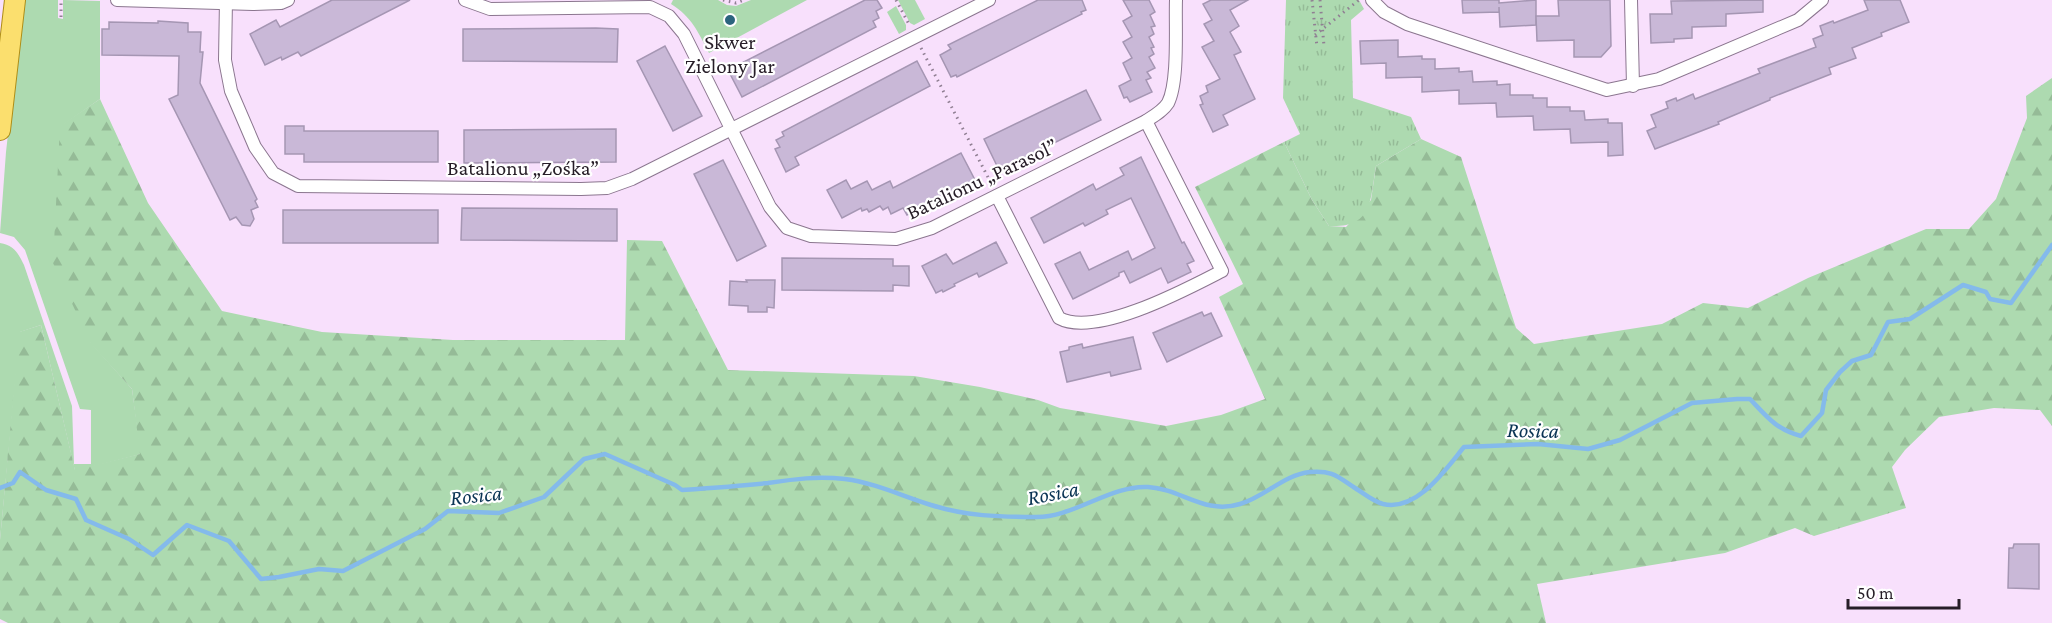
<svg xmlns="http://www.w3.org/2000/svg" width="2052" height="623" viewBox="0 0 2052 623" font-family="'Crimson Pro',serif">
<style>
.grass{fill:#addab0}
.forest{fill:url(#forest-firs)}
.park{fill:url(#park-tufts)}
.lines{fill:none;stroke-linecap:round;stroke-linejoin:round}
.stream{stroke:#84baeb;stroke-width:4.5}
.building{fill:#c9b8d7;stroke:#a596b3;stroke-width:1.5}
.street-casing{stroke:#8b768f;stroke-width:14}
.primary-casing{stroke:#ae8d17;stroke-width:22}
.path{stroke:#907f93;stroke-width:3;stroke-dasharray:1.5 4.5;stroke-linecap:butt}
.street{stroke:#fff;stroke-width:12}
.primary{stroke:#fbdf6e;stroke-width:20}
.poi-dot{fill:#2c647e;stroke:#fff;stroke-width:2}
.labels{text-anchor:middle;dominant-baseline:central;stroke-width:4.5;stroke-linejoin:round;paint-order:stroke}
.poi-label{font-size:21px;fill:#261d27;stroke:#fff}
.street-label{font-size:21px;fill:#261d27;stroke:#fff}
.water-label{font-size:22px;font-style:italic;fill:#0a3454;stroke:#fff}
</style>
<defs>
<pattern id="forest-firs" width="22" height="20" patternUnits="userSpaceOnUse" patternTransform="scale(1.5)"><rect width="22" height="20" fill="#addab0"/><path d="M5 1l3.5 6h-7zM16 11l3.5 6h-7z" fill="#95bb97"/></pattern>
<pattern id="park-tufts" width="24" height="20" patternUnits="userSpaceOnUse" patternTransform="scale(1.5)"><rect width="24" height="20" fill="#addab0"/><path d="M3 7l-1-3M5 7V3M7 7l1-3M15 17l-1-3M17 17v-4M19 17l1-3" fill="none" stroke="#95bb97"/></pattern>
</defs>
<rect width="100%" height="100%" fill="#f8e0fc"/>
<g class="grass">
<path d="M23,0H58V18L63,19V0L100,1V99L60,127L91,343L132,389L141,454L75,471L41,325L20,332L0,540V243C14,245 18,253 24,265L72,406L74,464H91V410L80,409L25,250L14,237L0,233L6,152Z"/>
<path d="M673,0H718L727,5L736,6L751,0H807L709,53C698,32 692,17 671,4Z"/>
<path d="M898,0H915L925,19L914,25L910,23Z"/>
<path d="M896,6L906,25V30L899,34L887,12Z"/>
</g>
<path class="forest" d="M2052,78V426L2040,410L1994,408L1939,417L1905,450L1892,467L1906,508L1814,536L1795,528L1725,553L1537,584L1546,623H8L0,619V540L19,332L41,325L75,470L140,454L132,389L91,344L53,263L60,126L100,99L148,203L222,311L322,332L453,340H625L627,240L662,241L728,370L914,376L980,387L1038,400L1060,408L1166,426L1221,415L1265,399L1219,297L1243,284L1195,187L1284,142L1312,200L1329,226L1346,227L1371,200L1376,166L1421,139L1461,157L1516,328L1534,344L1662,324L1703,303L1748,308L1808,278L1926,229H1969L1996,199L2027,118L2026,96Z"/>
<path class="park" d="M1286,0H1359L1364,9L1351,20L1353,98L1411,117L1421,139L1376,166C1370,201 1373,228 1329,226L1312,200L1284,142L1300,134L1283,98Z"/>
<g class="lines">
<path class="stream" d="M0,488L13,483L20,472L46,490L76,499L86,520L129,539L153,555L187,525L229,541L261,579L279,577L319,569L343,571L425,529L448,511L499,513L544,497L584,459L605,454L675,485L682,490C711,488 739,486 768,483C795,479 817,476 845,479C875,483 902,496 931,505C965,516 1000,517 1035,517C1073,518 1110,485 1148,487C1182,489 1204,515 1240,504C1265,497 1283,475 1310,472C1333,470 1338,477 1355,488C1363,493 1374,502 1383,504C1417,512 1445,470 1464,447L1538,444L1588,449L1620,440L1692,403L1737,399H1750C1767,417 1777,430 1801,436L1822,413L1826,390L1840,372L1852,361L1871,355L1888,322L1910,319L1963,285L1986,292L1990,299L2011,303L2052,245"/>
</g>
<g class="building">
<path d="M332,0H410L301,56L298,52L282,60L281,57L265,65L250,34L276,20L280,27Z"/>
<path d="M865,0H877L882,8L876,11L879,18L873,21L876,27L742,97L728,70Z"/>
<path d="M1038,0H1082L1086,10L1081,12L1082,14L957,77L956,75L951,77L940,55L951,49L948,45Z"/>
<path d="M1123,0H1149L1155,12L1150,15L1155,26L1151,27L1154,34L1149,37L1154,47L1151,48L1154,54L1149,57L1155,68L1147,72L1151,78L1146,80L1152,92L1130,102L1127,97L1124,98L1119,86L1131,80L1123,63L1132,58L1123,42L1132,37L1123,21L1132,16Z"/>
<path d="M1211,0H1248L1230,10L1239,26L1230,32L1241,52L1234,55L1255,99L1223,115L1228,125L1213,132L1200,105L1203,104L1200,96L1208,92L1206,86L1220,79L1202,47L1214,41L1204,24L1212,20L1203,4Z"/>
<path d="M1462,0H1499V3L1536,0V25L1500,27L1499,7V12L1463,13Z"/>
<path d="M1558,0H1610L1611,46L1601,57H1574V40L1537,41L1536,16H1559Z"/>
<path d="M1763,0V12L1726,14V26L1692,27V38L1674,39V42L1651,43L1650,14H1672L1671,1Z"/>
<path d="M1864,0H1900L1909,22L1881,33L1882,36L1852,48L1856,58L1829,68L1831,74L1770,98V100L1718,122L1719,124L1655,149L1647,131L1656,127L1651,115L1668,108L1666,102L1676,98L1677,101L1693,94L1695,99L1760,73L1758,69L1816,47L1813,39L1823,35L1820,26L1833,21L1834,23L1868,10Z"/>
<path d="M158,21L188,23V32H201L200,52H203L200,83L257,199L255,201L258,207L251,210L254,219L250,226L242,225L236,217L230,220L169,99L178,95L179,56L102,55V29H109V22L158,23Z"/>
<path d="M596,28L618,29L617,62L463,61V29Z"/>
<path d="M1398,40V57L1422,56V59H1435V69L1459,68V72L1472,71L1473,82L1497,81V85L1510,84V95H1533V98H1547V107H1570V111H1584L1585,120L1608,119V123H1622L1623,155L1608,156V142L1571,143L1570,129L1534,130L1533,116L1497,117L1496,103L1459,104V90L1422,92V77L1386,78V63L1361,64L1360,41Z"/>
<path d="M665,46L702,116L673,131L637,61Z"/>
<path d="M917,61L930,86L795,157L799,165L786,172L775,149L780,147L776,140L784,136L782,132Z"/>
<path d="M1086,90L1101,120L999,170L984,139Z"/>
<path d="M285,126H304V131H438V162H304V154H285Z"/>
<path d="M616,129V162L464,163V130Z"/>
<path d="M961,153L975,180L907,215L903,208L891,214L888,207L883,210L880,206L869,212L867,209L862,211L861,208L842,218L827,190L846,180L851,189L867,181L872,190L890,181L893,188Z"/>
<path d="M1141,157L1182,243L1184,242L1194,261L1187,264L1191,272L1168,283L1161,268L1130,283L1124,271L1119,273V276L1073,299L1055,264L1080,252L1089,270L1128,251L1132,260L1155,248L1131,198L1106,210L1108,214L1085,226L1083,223L1044,243L1031,218L1093,184L1096,190L1124,175L1120,168Z"/>
<path d="M723,160L766,246L737,261L694,174Z"/>
<path d="M462,208L617,209V241L461,240Z"/>
<rect x="283" y="210" width="155" height="33"/>
<path d="M996,242L1007,263L979,277L977,273L954,284L955,286L943,292L942,290L936,293L922,266L946,254L953,264Z"/>
<path d="M782,258L893,259V266H909V286L893,285V291L782,290Z"/>
<path d="M746,280H775L774,308L767,307V312H748V306L729,305L730,281L747,282Z"/>
<path d="M1202,312L1204,316L1211,313L1222,336L1167,362L1153,333Z"/>
<path d="M1133,337L1141,369L1111,376L1110,372L1067,382L1060,352L1069,350V347L1082,344L1083,348L1092,346Z"/>
<path d="M2014,544H2039V589L2008,588L2009,548H2013Z"/>
</g>
<g class="lines">
<defs>
<g id="street">
<path d="M117,0L253,4L281,3L288,0"/>
<path d="M226,0L225,60L231,91L255,147L273,173L298,186L581,189L607,188L632,179L989,0"/>
<path d="M465,0L490,9L650,7L669,16L684,34L770,207L787,228L811,236L896,239L932,228L1146,121C1154,116 1163,111 1168,103C1179,81 1175,26 1176,0"/>
<path d="M1372,0L1384,12L1407,24L1607,90L1659,79L1798,20L1822,0"/>
<path d="M1631,0L1633,86"/>
<path d="M997,196L1059,318C1096,338 1187,289 1222,271L1146,121"/>
</g>
<path id="primary" d="M0,130L15,0"/>
</defs>
<use href="#street" class="street-casing"/>
<use href="#primary" class="primary-casing"/>
<g class="path">
<path d="M723,0L736,3L744,0"/>
<path d="M896,0L910,26"/>
<path d="M1312,0L1317,47"/>
<path d="M1320,0L1324,46"/>
<path d="M61,17V0"/>
<path d="M1315,35L1359,0"/>
<path d="M921,48L991,183"/>
</g>
<use href="#street" class="street"/>
<use href="#primary" class="primary"/>
</g>
<circle class="poi-dot" cx="730" cy="20" r="6"/>
<g class="labels">
<g class="poi-label">
<text x="730" y="42">Skwer<tspan x="730" dy="24">Zielony Jar</tspan></text>
</g>
<g class="street-label">
<text x="523" y="168">Batalionu „Zośka”</text>
<text transform="translate(982 179) rotate(-25)">Batalionu „Parasol”</text>
</g>
<g class="water-label">
<text transform="translate(1533 430) rotate(1)">Rosica</text>
<text transform="translate(1053 493) rotate(-11)">Rosica</text>
<text transform="translate(476 495) rotate(-6)">Rosica</text>
</g>
</g>
<path d="M1848 599v9h111v-9" fill="none" stroke="#261d27" stroke-width="3"/>
<text x="1857" y="599" font-size="18" fill="#261d27" stroke="#ffffff" stroke-width="4.5" paint-order="stroke">50 m</text>
</svg>
